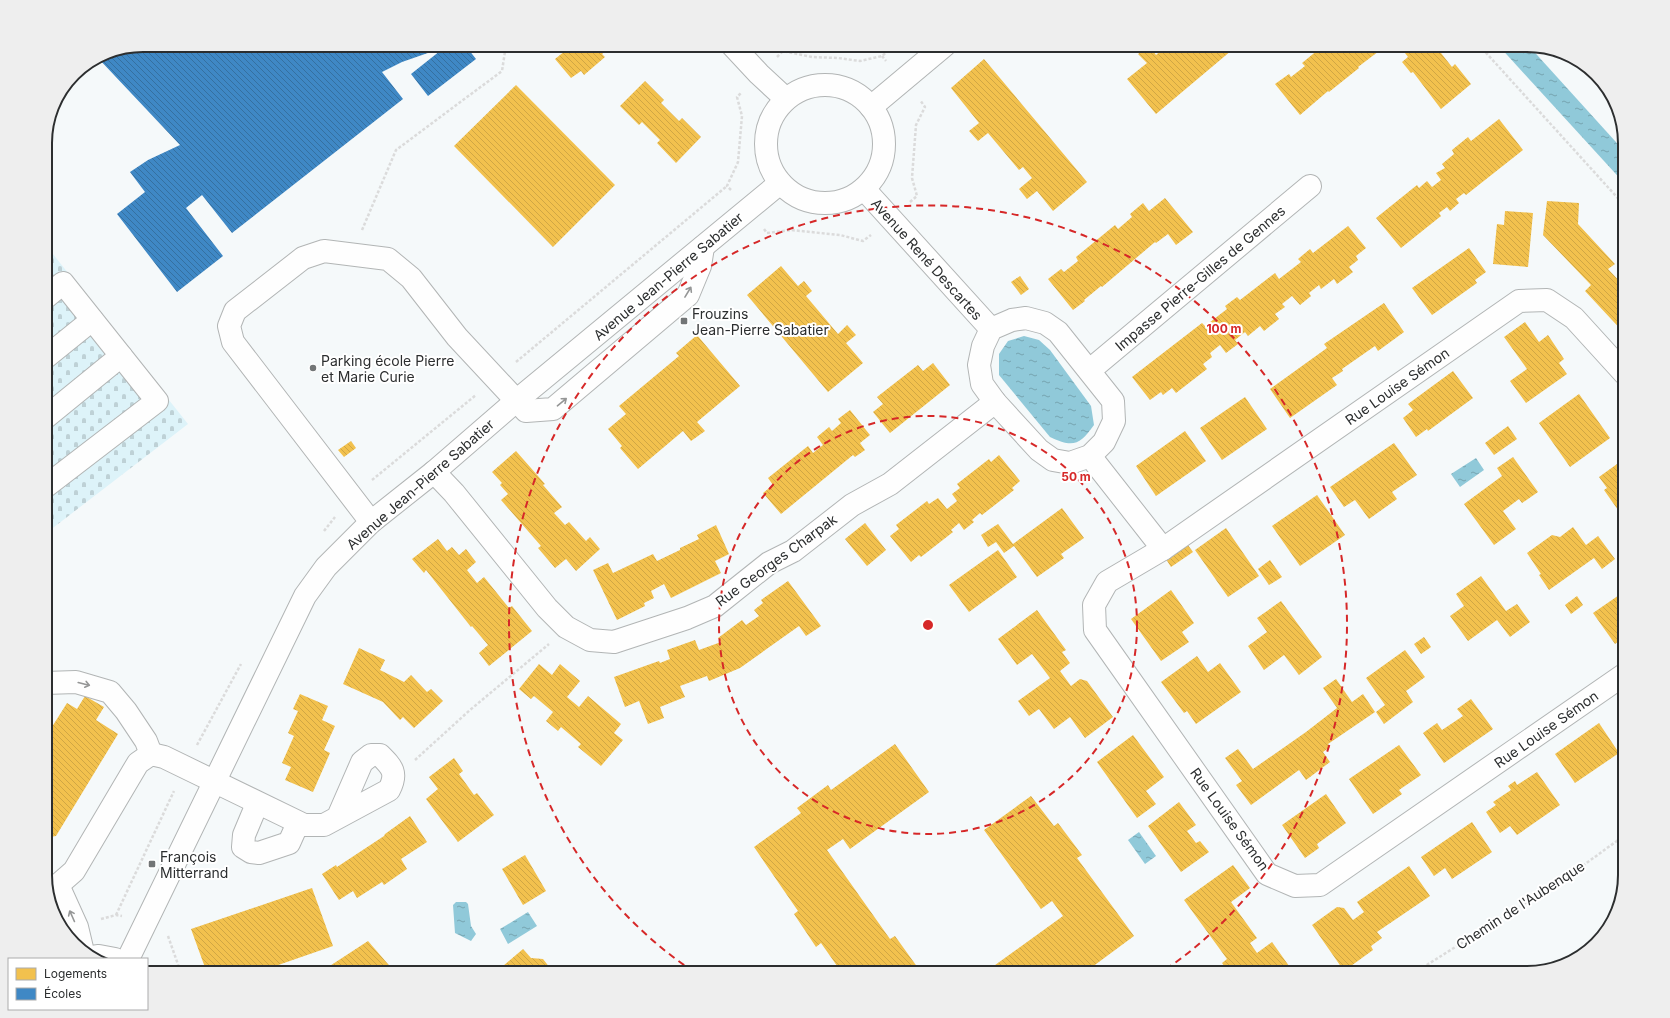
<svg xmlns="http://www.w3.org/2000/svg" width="1670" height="1018" viewBox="0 0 1670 1018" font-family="Inter,sans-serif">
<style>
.cemetery{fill:url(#cemetery-stones)}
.water{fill:url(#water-ripples)}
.homes{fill:url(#homes-back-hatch)}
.schools{fill:url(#schools-back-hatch)}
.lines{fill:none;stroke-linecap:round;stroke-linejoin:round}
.minor-casing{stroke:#b2b5b5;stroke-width:24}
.path{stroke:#dbdbdb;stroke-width:2.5;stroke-dasharray:3 2;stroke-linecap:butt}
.minor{stroke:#fefefe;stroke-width:22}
.oneway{stroke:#959696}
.ring{fill:none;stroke:#d62828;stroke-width:2;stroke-dasharray:7 5}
.poi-dot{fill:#727576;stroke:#fff;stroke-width:1.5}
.labels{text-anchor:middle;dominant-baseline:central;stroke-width:4;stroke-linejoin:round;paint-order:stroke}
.street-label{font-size:14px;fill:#2c2e2f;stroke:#fff}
.poi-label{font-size:14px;fill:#2c2e2f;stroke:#fff;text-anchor:start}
.rim{fill:none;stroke:#2c2e2f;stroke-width:2}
.centre{fill:#d62828;stroke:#fff;stroke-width:2}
.ring-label{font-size:12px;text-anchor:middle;font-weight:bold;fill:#d62828;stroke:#fff;stroke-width:4;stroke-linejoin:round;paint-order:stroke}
</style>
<defs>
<pattern id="cemetery-stones" width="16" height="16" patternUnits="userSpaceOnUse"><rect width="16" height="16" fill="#ddf3f9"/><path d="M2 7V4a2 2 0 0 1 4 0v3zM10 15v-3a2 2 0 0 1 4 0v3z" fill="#bed1d6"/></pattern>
<pattern id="water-ripples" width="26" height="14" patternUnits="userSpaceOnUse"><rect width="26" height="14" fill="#90c9d9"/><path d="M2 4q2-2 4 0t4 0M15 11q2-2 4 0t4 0" fill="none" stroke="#76a4b0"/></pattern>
<pattern id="homes-back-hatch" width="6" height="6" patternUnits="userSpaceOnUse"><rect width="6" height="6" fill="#f2c14e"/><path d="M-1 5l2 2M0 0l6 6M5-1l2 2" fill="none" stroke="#d0a644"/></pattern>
<pattern id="schools-back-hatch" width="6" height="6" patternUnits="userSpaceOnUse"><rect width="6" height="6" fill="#3f88c5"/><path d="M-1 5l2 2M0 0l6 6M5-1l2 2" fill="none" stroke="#3570a0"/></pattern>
</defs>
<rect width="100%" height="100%" fill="#f5f9fa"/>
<path class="cemetery" d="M45,244L188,424L45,534Z"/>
<g class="water">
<path d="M1498,45H1528L1625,152V184Z"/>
<path d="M1024,336L1039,340L1050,350L1091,406L1094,425C1080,445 1073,448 1050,437L999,375V354L1008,341Z"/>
<path d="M1476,458L1484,470L1460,487L1451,474Z"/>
<path d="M1139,832L1156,856L1145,864L1128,840Z"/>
<path d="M456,902H466L468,904L471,926L476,934L471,941L455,933L453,905Z"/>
<path d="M528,912L537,926L508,944L500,929Z"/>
</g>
<g class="homes">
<path d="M564,45H613L602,54L605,57L584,75L581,71L571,78L555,59L565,51L561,47Z"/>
<path d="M1149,45L1156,55L1167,45H1238L1156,114L1127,79L1147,63L1138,54Z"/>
<path d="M1324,45H1387L1358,67L1359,68L1329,92L1328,91L1300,115L1275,84L1289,74L1291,77L1305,66L1302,63Z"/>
<path d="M1399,45H1439L1444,50L1441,53L1452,67L1455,64L1471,84L1441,109L1413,72L1411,73L1402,62L1408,57Z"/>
<path d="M984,59L1087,182L1053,211L1037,191L1027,199L1019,189L1032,178L1023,167L1019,170L988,133L978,141L969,131L979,123L951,88Z"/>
<path d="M645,81L664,100L661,103L679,121L682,118L701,137L676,163L657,143L660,140L642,122L639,125L620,106Z"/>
<path d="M516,85L615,185L553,247L454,146Z"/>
<path d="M1499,119L1523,150L1466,195L1464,193L1456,199L1459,203L1450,211L1447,207L1439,213L1441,216L1401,248L1376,218L1417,185L1419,188L1427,181L1432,187L1441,180L1436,173L1445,168L1442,164L1454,154L1452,150L1468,137L1471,141Z"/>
<path d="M1165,198L1193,232L1176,245L1168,234L1156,243L1155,242L1102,287L1101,286L1084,300L1085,301L1073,310L1048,279L1061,269L1064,272L1078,261L1076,257L1115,225L1118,229L1132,217L1130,214L1143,203L1149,211Z"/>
<path d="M1547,201L1579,203L1578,224L1615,264L1608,269L1625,287V334L1585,291L1591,285L1543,235Z"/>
<path d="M1505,211L1533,213L1528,267L1493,264L1497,224L1504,225Z"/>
<path d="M1348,226L1366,248L1356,256L1358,260L1349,267L1353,272L1337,284L1334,279L1321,289L1319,285L1309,293L1311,296L1300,305L1292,296L1282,304L1285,307L1275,314L1279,319L1264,331L1260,326L1248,336L1245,332L1235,340L1238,344L1226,353L1220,345L1210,353L1212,357L1203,364L1207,369L1176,393L1172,388L1163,395L1161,392L1150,400L1132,377L1202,323L1205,326L1227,309L1225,306L1237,297L1240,300L1275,273L1279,279L1301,262L1298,259L1310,249L1313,253Z"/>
<path d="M1469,248L1486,272L1475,280L1477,283L1432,315L1412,288Z"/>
<path d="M781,266L798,286L804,281L812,291L806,296L838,334L847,325L856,335L846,343L863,363L828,392L747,295Z"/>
<path d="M1020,276L1029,289L1021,295L1011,282Z"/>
<path d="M1384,303L1404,332L1378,351L1375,346L1342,369L1343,371L1332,378L1337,385L1290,418L1270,389L1327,348L1324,344Z"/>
<path d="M1525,322L1539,342L1548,335L1564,359L1559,363L1567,374L1526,403L1510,381L1527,369L1504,337Z"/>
<path d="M697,335L740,386L697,422L705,431L691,441L683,431L638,469L620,448L622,446L608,429L626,414L619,406L679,356L676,353Z"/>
<path d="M933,363L950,385L890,433L873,412L883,404L877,397L918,365L923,371Z"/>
<path d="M1453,371L1473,398L1428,431L1427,429L1416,437L1403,418L1413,410L1408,404Z"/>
<path d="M1579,394L1610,438L1570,467L1539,423Z"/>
<path d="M1245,397L1267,429L1222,460L1200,428Z"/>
<path d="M850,410L870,435L860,443L865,450L855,457L853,455L781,514L763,493L773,485L768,478L808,446L813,453L823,445L817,437L829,427L832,431L841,423L838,419Z"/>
<path d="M1508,426L1517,439L1494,455L1485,443Z"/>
<path d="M1185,431L1206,461L1156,496L1136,466Z"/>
<path d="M351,441L356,448L344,457L338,450Z"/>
<path d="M1394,443L1417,475L1392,492L1397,499L1369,519L1355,500L1344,507L1330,487Z"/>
<path d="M516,451L545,484L543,485L562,507L554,513L565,525L569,522L586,541L590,537L600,549L576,571L566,559L555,568L538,548L541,546L501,500L508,494L500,485L502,483L492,472Z"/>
<path d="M999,455L1020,481L1012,488L1014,490L982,515L980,513L972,520L974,522L964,530L959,523L951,530L953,532L921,557L919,555L911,562L890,536L899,529L896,525L927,501L929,504L938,498L947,509L957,501L952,494L960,488L957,484L989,459L991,462Z"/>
<path d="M1513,457L1538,492L1522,503L1519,499L1503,511L1516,529L1494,545L1464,504L1502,476L1497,468Z"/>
<path d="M1617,464L1625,474V520L1604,490L1607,488L1599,477Z"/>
<path d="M1317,495L1345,535L1300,566L1272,526Z"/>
<path d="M1062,508L1084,538L1061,554L1064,558L1037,577L1014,546L1004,553L996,542L988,547L981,535L998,524L1013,544Z"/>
<path d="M865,523L886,550L867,566L845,539Z"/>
<path d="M716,525L729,554L715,561L721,573L671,598L664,584L651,591L654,598L644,603L645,606L617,620L593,570L608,563L613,573L653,554L657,561L680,550V548L699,539L697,535Z"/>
<path d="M1573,527L1586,545L1598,536L1615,559L1602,569L1594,558L1549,590L1539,575L1541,574L1527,553L1552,535L1560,537Z"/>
<path d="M1226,528L1259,576L1228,597L1195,550Z"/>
<path d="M438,539L447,551L452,547L459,555L466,549L476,562L467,570L477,583L484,577L509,608L512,606L532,631L489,666L479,653L488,645L472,626L471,627L426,570L424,573L412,559Z"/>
<path d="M1185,541L1193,552L1171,567L1164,556Z"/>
<path d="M998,550L1017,577L969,612L949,585Z"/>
<path d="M1270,560L1282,577L1269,585L1258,569Z"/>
<path d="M1481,576L1506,611L1517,604L1530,622L1510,637L1497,620L1468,641L1450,616L1464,606L1456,594Z"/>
<path d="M788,581L821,626L806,636L799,626L740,668L709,681L707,676L680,686L685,697L660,707L664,718L648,724L639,701L625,707L614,677L659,661L660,663L670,659L667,650L695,640L699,650L721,642L718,638L742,620L746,625L759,616L754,610L763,603L761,600Z"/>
<path d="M1171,590L1194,623L1182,632L1189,642L1161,661L1131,619Z"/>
<path d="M1625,591V637L1615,644L1593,613Z"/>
<path d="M1577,596L1583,605L1571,614L1565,605Z"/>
<path d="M1281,601L1322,657L1299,675L1284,655L1264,670L1248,646L1267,632L1257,618Z"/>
<path d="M1037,610L1066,650L1062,652L1070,663L1060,671L1071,686L1080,679L1087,681L1113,717L1085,738L1070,717L1054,729L1039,709L1029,716L1018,701L1050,678L1032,654L1017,665L998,639Z"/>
<path d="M1424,637L1431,647L1421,654L1414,644Z"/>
<path d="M359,648L385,660L380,670L404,682L411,675L427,692L431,689L443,701L414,728L403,717L400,720L383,702L343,684Z"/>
<path d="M1405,650L1425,677L1406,691L1413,702L1384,724L1376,712L1385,705L1366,678Z"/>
<path d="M1197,656L1208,672L1220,663L1241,692L1196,724L1187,711L1184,713L1161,682Z"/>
<path d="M539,664L552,675L560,664L580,681L567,697L579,707L588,696L621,724L614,733L623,740L601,766L578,747L581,744L561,727L558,731L546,721L553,712L534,696L531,699L519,689Z"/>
<path d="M1336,679L1352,702L1363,694L1375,712L1328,744L1330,747L1323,752L1330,762L1306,780L1299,770L1251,805L1236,785L1242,781L1225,758L1238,749L1253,769L1306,732L1337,708L1323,688Z"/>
<path d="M300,694L328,706L322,720L335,726L324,750L330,753L313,792L285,780L291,767L282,763L294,736L288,733L298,711L293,709Z"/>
<path d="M85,696L104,707L96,720L118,734L56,836L45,838V738L67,703L77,709Z"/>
<path d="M1471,699L1493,729L1444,763L1423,733L1437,723L1442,730L1463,716L1457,709Z"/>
<path d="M1599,723L1619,753L1575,783L1555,754Z"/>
<path d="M1133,735L1164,777L1146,791L1156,804L1137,818L1097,762Z"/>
<path d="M895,744L929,792L850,849L843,839L827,850L890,939L895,936L918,968L913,972L914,973H842L821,943L816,947L794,914L798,911L754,847L801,813L797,808L828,785L831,790Z"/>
<path d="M1399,745L1421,775L1399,790L1402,794L1373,814L1349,779Z"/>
<path d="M454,758L463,771L459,774L474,795L477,793L494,815L458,842L426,799L438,789L429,777Z"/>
<path d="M1537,772L1560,805L1517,835L1510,826L1500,833L1486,812L1496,805L1493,802L1511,790L1508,786L1515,781L1517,785Z"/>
<path d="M1326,794L1346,823L1317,844L1319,848L1305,858L1282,825Z"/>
<path d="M1031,796L1054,826L1058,823L1082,855L1077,858L1134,936L1084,973H984L1063,916L1052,901L1041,909L984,830Z"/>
<path d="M1179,802L1196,825L1187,831L1196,843L1200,841L1209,852L1181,872L1148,826Z"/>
<path d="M410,816L427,842L401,859L407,869L384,885L382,882L357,898L353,891L339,900L322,874L336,865L337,867L384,836L385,834Z"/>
<path d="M1472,822L1492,852L1452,879L1445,868L1434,876L1421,857Z"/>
<path d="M525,855L546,891L523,905L502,869Z"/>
<path d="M1233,865L1250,888L1231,902L1257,938L1250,943L1257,953L1272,942L1294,973H1236L1234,970L1229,973L1222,963L1227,959L1184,900Z"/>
<path d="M1409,866L1430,896L1377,932L1382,938L1371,946L1373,950L1344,971L1312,925L1337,907L1344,908L1353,920L1364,912L1357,902Z"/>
<path d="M312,888L333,946L261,971L262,973H207L191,929Z"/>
<path d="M368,941L394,971L392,973H319Z"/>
<path d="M523,949L531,958L543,959L554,973H508L503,966Z"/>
<path d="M448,965L472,973H445Z"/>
</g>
<path class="schools" d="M143,45H444L445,47L448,45H465L476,59L428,96L411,74L445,47L402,62L382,72L403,99L232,233L202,195L186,208L223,256L177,292L117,214L145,192L130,172L148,160L180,145L98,58L106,52Z"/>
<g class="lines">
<defs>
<g id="minor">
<path d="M732,45L759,74L786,99"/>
<circle cx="825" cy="144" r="59"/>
<path d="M871,107L945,45"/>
<path d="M864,189L991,329"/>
<path d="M45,298L63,283L157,401L45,487"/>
<path d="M1026,318L1045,323L1058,332L1113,401L1114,421L1104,442L1090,456L1070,463L1053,460L1039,450L995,402L982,384L979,365L983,346L991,329L1012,320Z"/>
<path d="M45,358L92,320"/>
<path d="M1090,370L1310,186"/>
<path d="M1625,374L1574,318L1547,300L1519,301L1163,549L1107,582L1094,605L1095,630L1267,874L1295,886L1320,885L1625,674"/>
<path d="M45,418L121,356"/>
<path d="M1090,456L1163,549"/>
<path d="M434,472L454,493L547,608L566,627L590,640L614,642L687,618L715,606L769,563L793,551L852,505L890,484L995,402"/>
<path d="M371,522L233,342L229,326L235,311L303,258L324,251L388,259L411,278L457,337L526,411L553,409L688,295L700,266L703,247"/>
<path d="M45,683L76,682L110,692L126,711L146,741L151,754"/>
<path d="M257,804L244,835L243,847L251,852L259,853L289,843L298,823"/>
<path d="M58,885L77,927L82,948"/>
<path d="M47,888L58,885L74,871L138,763L151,754L164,757L304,825H324L389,790C398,773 392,767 380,755H371L362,762L338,817"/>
<path d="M92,957L99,956L115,959"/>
<path d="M128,959L305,596L326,567L371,522L434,472L516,401L780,183"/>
</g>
</defs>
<use href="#minor" class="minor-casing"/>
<g class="path">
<path d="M1479,45L1625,206"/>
<path d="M882,56L886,61"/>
<path d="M777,57L783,51L812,57L838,58L860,61L882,56L895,45"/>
<path d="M731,190L727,186L738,162L742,116L737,97L741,93"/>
<path d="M910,202L917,196L912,178L916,125L925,107L920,100"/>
<path d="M764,229L767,233L791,230L840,235L863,241L871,235"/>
<path d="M362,230L396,150L502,71L506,45"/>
<path d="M516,362L727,186"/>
<path d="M372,480L476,395"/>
<path d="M324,531L335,517"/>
<path d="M197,745L241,664"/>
<path d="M415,760L470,710L549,644"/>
<path d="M116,915L174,791"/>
<path d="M101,919L116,915L122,916"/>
<path d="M168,936L181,973"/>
<path d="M1414,973L1570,875L1625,835"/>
</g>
<use href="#minor" class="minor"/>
</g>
<defs><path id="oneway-shaft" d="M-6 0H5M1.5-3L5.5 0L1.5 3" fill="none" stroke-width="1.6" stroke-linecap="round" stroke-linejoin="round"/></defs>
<g class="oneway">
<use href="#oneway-shaft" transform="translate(688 292) rotate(-59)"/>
<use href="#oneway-shaft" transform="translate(562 402) rotate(-40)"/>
<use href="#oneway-shaft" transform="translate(84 684) rotate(14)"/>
<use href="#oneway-shaft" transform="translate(72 916) rotate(-114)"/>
</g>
<g class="ring">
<circle cx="928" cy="625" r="209"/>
<path d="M694 972A419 419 0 1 1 1162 972"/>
</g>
<g class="poi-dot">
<rect x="680" y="317" width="8" height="8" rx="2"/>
<circle cx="313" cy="368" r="4"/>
<rect x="148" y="860" width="8" height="8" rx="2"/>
</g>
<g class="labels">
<g class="street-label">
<text transform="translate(927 259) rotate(48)">Avenue René Descartes</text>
<text transform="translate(668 276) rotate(-40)">Avenue Jean-Pierre Sabatier</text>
<text transform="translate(1200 278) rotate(-40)">Impasse Pierre-Gilles de Gennes</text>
<text transform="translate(1397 386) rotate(-35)">Rue Louise Sémon</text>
<text transform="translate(420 484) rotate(-41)">Avenue Jean-Pierre Sabatier</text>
<text transform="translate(776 560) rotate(-36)">Rue Georges Charpak</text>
<text transform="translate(1546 729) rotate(-35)">Rue Louise Sémon</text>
<text transform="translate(1230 819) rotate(54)">Rue Louise Sémon</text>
<text transform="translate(1520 905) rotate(-33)">Chemin de l'Aubenque</text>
</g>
<g class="poi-label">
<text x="692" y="313">Frouzins<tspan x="692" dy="16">Jean-Pierre Sabatier</tspan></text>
<text x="321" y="360">Parking école Pierre<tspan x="321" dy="16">et Marie Curie</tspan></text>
<text x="160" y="856">François<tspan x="160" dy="16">Mitterrand</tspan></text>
</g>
</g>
<path d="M0 0H1670V1018H0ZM143 52H1527A91 91 0 0 1 1618 143V875A91 91 0 0 1 1527 966H143A91 91 0 0 1 52 875V143A91 91 0 0 1 143 52Z" fill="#eee" fill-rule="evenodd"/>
<path class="rim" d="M143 52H1527A91 91 0 0 1 1618 143V875A91 91 0 0 1 1527 966H143A91 91 0 0 1 52 875V143A91 91 0 0 1 143 52Z"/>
<circle cx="928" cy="625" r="6" class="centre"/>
<g class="ring-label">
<text x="1224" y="333">100 m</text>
<text x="1076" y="481">50 m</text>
</g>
<rect x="8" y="958" width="140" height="52" fill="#ffffff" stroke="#ababac"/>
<rect x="16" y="968" width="20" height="12" fill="#f2c14e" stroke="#ababac"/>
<text x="44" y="978" font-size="12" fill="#2c2e2f">Logements</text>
<rect x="16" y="988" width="20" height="12" fill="#3f88c5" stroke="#ababac"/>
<text x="44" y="998" font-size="12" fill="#2c2e2f">Écoles</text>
</svg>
